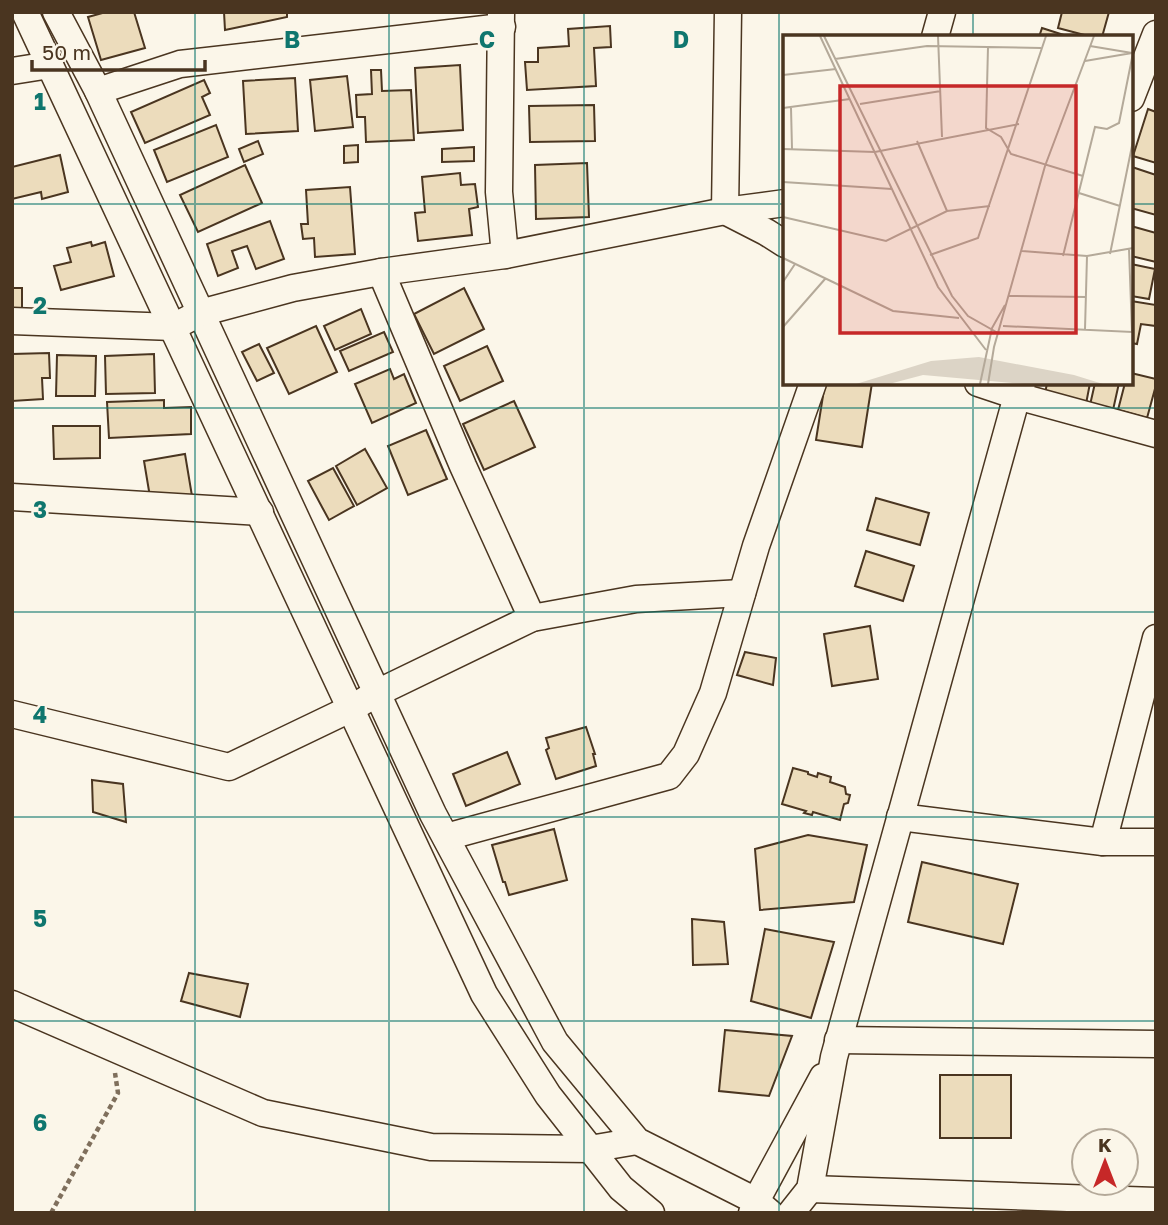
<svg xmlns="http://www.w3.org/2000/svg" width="1168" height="1225" viewBox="0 0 1168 1225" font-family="'Golos Text',sans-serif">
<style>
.building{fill:#ecdcbc;stroke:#4a3520;stroke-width:2}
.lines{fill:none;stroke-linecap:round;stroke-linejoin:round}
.minor-casing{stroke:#4a3520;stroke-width:29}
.path{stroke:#7f6f5c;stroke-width:4.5;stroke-dasharray:5 3.5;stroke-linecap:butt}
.minor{stroke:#fbf6e9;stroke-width:26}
.grid{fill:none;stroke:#0f766e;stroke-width:2;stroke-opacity:0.55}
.inset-road{fill:none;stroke:#b4a999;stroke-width:2}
.view{fill:#c62828;fill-opacity:0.15;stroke:#c62828;stroke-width:3.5}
.inset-edge{fill:none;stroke:#4a3520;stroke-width:3.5}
.grid-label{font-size:23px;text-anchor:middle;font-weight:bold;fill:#0f766e;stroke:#fbf6e9;stroke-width:5;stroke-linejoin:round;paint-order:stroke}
</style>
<rect width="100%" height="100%" fill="#fbf6e9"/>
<g class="building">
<path d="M106,12H134L145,48L101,60L88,17Z"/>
<path d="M224,12H287V17L225,30Z"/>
<path d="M1062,12H1109L1102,37H1092L1058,28Z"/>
<path d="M610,26L611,47L594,48L596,86L527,90L525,62H538V48L569,46L568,29Z"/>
<path d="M1042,28L1070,37H1039Z"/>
<path d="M460,65L463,130L418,133L415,68Z"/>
<path d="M371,70H381L382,91L411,90L414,140L366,142L365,117H357L356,95L372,94Z"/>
<path d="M347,76L353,127L315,131L310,80Z"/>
<path d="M295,78L298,131L246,134L243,81Z"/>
<path d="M204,80L210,93L202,97L210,115L145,143L131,112Z"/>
<path d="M594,105L595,141L530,142L529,106Z"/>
<path d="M1148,109L1156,112V163L1133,156Z"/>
<path d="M216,125L228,157L167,182L154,150Z"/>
<path d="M258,141L263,154L244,162L239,149Z"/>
<path d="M358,145V162L344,163V146Z"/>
<path d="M474,147V161L442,162V149Z"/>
<path d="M60,155L68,192L42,199L41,192L12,199V167Z"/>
<path d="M587,163L589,217L536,219L535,165Z"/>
<path d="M245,165L262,203L198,232L180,195Z"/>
<path d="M1132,167L1156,175V215L1131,208Z"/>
<path d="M460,173L461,185L475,184L478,207L469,209L472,235L418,241L415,213L425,212L422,177Z"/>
<path d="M350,187L355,254L315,257L314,238L303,239L301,224H308L306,190Z"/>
<path d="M270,221L284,259L256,269L247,246L232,251L238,268L218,276L207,244Z"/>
<path d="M1131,226L1156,233V262L1131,256Z"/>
<path d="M91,242L92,246L105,242L114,276L61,290L54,266L71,262L67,248Z"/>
<path d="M1131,264L1155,269L1149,299L1131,296Z"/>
<rect x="12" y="288" width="10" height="22"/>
<path d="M464,288L484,329L434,354L414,314Z"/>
<path d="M1131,301L1156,305V326L1141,324L1137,344L1131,343Z"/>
<path d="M361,309L371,334L335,350L324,326Z"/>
<path d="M316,326L337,372L289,394L267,348Z"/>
<path d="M384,332L393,352L349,371L340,351Z"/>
<path d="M259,344L274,373L257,381L242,352Z"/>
<path d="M487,346L503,381L460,401L444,366Z"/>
<path d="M49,353L50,378H42L43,399L12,401V354Z"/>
<path d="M154,354L155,393L106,394L105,356Z"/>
<path d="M57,355L96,356L95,396H56Z"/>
<path d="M390,369L394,379L404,374L416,403L372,423L355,384Z"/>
<path d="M1131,373L1156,379V385L1147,418L1118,410L1125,383H1131Z"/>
<path d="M825,383H872L862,447L816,440Z"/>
<path d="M1047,383H1090L1086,404L1045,394Z"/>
<path d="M1095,383H1119L1113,410L1090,405Z"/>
<path d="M164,400V408L191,407V434L109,438L107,402Z"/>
<path d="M514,401L535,447L484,470L463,424Z"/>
<path d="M53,426H100V458L54,459Z"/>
<path d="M426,430L447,479L408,495L388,446Z"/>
<path d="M365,449L387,488L357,505L336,466Z"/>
<path d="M185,454L192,496L151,503L144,461Z"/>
<path d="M333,468L354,506L329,520L308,481Z"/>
<path d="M876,498L929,513L920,545L867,530Z"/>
<path d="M866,551L914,566L903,601L855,586Z"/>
<path d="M870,626L878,679L832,686L824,634Z"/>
<path d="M745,652L776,658L773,685L737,675Z"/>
<path d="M586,727L595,754H593L596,766L556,779L546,750L549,748L546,738Z"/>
<path d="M507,752L520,784L466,806L453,774Z"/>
<path d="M793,768L808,772V774L817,777L818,773L831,777L830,782L845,787L846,794L850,795L848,803L844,804L840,820L813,812L812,815L804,813L806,811L782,804Z"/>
<path d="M92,780L123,784L126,822L93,812Z"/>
<path d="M554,829L567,880L509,895L505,882H503L492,845Z"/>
<path d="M808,835L867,845L854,902L760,910L755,849Z"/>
<path d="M922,862L1018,884L1003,944L908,922Z"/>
<path d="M692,919L724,922L728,964L693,965Z"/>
<path d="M765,929L834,942L811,1018L751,1001Z"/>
<path d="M189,973L248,984L240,1017L181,1001Z"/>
<path d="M725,1030L792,1036L769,1096L719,1091Z"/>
<rect x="940" y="1075" width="71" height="63"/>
</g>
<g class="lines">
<defs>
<g id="minor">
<path d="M25,12L484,994L548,1095L621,1188L651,1213"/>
<path d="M56,12L98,91L433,814L555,1042L637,1141L756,1201L770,1213"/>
<path d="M501,12L499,192L505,255"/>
<path d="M728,12L725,211L766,232L785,244"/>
<path d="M935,37L942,12"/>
<path d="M12,71L50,65"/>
<path d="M98,91L180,64L502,27"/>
<path d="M1131,98L1156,34"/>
<path d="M381,272L463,466L532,618"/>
<path d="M12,321L173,327L200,313L293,288L381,272L505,255L725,211L785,203"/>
<path d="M978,383L1017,396L1156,434"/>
<path d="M12,497L260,512"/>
<path d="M12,714L229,767L352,708L377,693L532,618L636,599L742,593"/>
<path d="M900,817L1103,842H1156"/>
<path d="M446,837L669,776L686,754L713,693L756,546L813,383"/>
<path d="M1103,842L1156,638"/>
<path d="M12,1004L263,1113L431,1147L590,1149L637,1141"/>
<path d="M838,1040L1156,1044"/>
<path d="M810,1189L1156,1201"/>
<path d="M752,1213L756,1201L823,1077"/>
<path d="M791,1213L810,1189L834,1057L1017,396L1022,383"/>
</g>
</defs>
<use href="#minor" class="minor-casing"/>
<path class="path" d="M51,1213L118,1093L115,1073"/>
<use href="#minor" class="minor"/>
</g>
<path class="grid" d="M195,12V1213M389,12V1213M584,12V1213M779,12V1213M973,12V37M12,204H785M1131,204H1156M973,383V1213M12,408H1156M12,612H1156M12,817H1156M12,1021H1156"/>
<g transform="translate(783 35)">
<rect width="350" height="350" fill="#fbf6e9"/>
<path d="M196,322L291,340L320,349H241L140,340L106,349H73L148,326Z" fill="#dcd4c6"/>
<path class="inset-road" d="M37,1L155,252L203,315M41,1L169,261L185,281L215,298M155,1L159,102M205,12L203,93L218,102L228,119L300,141M52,24L144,11L258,13M302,26L349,18L307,11M0,40L53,34M77,69L158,56M0,73L67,64M8,73L9,114M134,106L164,176M0,114L92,117L236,89M0,147L109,154M296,158L337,171M0,182L103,206L164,176L207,171M239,216L304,221L350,213M327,219L350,106M147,220L195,203L263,1M280,221L312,92L324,94L336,88L350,18M0,223L110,276L176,283M0,247L12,229M226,261L303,262M220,291L349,297L346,214M0,292L42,244M302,294L304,221M197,349L209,293L222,270M205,349L211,312L262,131L311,1"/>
<path class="view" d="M57,51H293V298H57Z"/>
<rect width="350" height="350" class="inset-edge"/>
</g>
<g class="grid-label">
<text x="292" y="48">B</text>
<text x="487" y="48">C</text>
<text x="681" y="48">D</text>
<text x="40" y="110">1</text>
<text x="40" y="314">2</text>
<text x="40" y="518">3</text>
<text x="40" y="723">4</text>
<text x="40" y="927">5</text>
<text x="40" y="1131">6</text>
</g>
<rect width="1168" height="1225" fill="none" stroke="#4a3520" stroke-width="28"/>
<g transform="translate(1105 1162)"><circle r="33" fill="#fbf6e9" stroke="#b4a999" stroke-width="2"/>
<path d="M0-5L12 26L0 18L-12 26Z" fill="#c62828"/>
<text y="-10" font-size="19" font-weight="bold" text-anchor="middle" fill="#4a3520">K</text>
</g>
<path d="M32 60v10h173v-10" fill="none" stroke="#4a3520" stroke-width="3.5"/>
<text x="42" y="60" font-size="21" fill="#4a3520" stroke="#fbf6e9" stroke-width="5" paint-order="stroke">50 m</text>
</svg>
